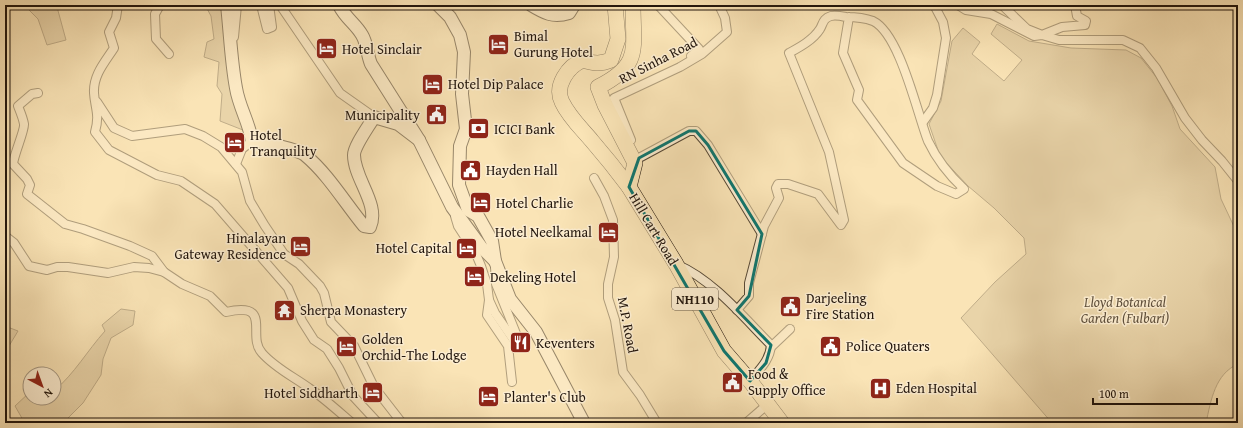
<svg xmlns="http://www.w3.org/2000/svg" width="1243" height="428" viewBox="0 0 1243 428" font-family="'Gentium Book Plus',serif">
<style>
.green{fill:#d5c199;stroke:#7b6b52}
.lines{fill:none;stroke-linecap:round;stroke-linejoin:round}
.street-casing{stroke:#574936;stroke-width:10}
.secondary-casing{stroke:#21150c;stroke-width:14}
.highway-casing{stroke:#21150c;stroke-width:16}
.street{stroke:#fcedd0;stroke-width:8}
.secondary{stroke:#fcedd0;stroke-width:12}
.highway{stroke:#fae4b6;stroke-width:15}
.marked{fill:none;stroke:#0f766e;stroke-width:3;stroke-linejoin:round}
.labels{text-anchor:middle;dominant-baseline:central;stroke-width:3;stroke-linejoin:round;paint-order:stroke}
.shield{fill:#fcedd0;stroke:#635647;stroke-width:1}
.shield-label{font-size:13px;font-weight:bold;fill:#21150c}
.poi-label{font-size:14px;fill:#21150c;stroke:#fcedd0;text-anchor:start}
.street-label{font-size:14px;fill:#21150c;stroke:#fcedd0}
.park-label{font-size:14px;font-style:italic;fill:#60513d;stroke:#fcedd0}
</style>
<rect width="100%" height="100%" fill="#fae4b6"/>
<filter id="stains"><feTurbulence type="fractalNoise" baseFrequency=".005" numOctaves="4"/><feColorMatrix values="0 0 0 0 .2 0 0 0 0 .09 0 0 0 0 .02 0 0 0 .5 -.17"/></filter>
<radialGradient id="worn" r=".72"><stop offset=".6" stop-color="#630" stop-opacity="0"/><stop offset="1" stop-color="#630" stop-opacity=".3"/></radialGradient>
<g class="green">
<path d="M38,5H60L57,7L66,40L47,45L38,19L29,10Z"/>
<path d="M205,5H218L226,17L248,132L220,121L222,94L217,86L219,62L204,57L207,42L214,39L211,16Z"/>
<path d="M997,24L1029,41L1071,48L1126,50L1141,58L1157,78L1172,106L1180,129L1215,167L1221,199L1238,235V364C1215,374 1211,400 1206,423H1052L961,318L995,282L1026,254L1024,238L994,208L968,186L940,156L929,124L941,101L952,41L963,28L980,42L972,54L1004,81L1022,60L991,34Z"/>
<path d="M121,309L135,311L133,325L111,338L103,359L101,375L83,403L63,423H20L23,420L15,406L30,392V398H54V391C75,373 87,351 105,331L102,325Z"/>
<path d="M5,326L18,331L9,346L5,349Z"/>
</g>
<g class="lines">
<defs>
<g id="street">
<path d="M118,5L116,18L109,32L114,48C105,62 93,75 94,93C95,109 100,114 95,132L109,150L157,175L181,181L215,204L288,288L302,321L314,340L327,349L339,368L353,396L378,423"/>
<path d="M160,5L155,14L156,39L169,54"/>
<path d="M261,5L267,29L272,27L269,5"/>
<path d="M280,5L340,93L374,117"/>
<path d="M658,5L699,49L691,56"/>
<path d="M958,5L966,10L991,14L1034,36L1042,35L1059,40H1123L1140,48L1156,68L1185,118L1202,140L1222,161L1238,181"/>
<path d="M1002,5L1027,29L1042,35L1062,27L1085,25L1086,21L1077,16L1075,5"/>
<path d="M1122,5H1126"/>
<path d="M234,37L237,5"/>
<path d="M38,93L32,94L18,106C20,111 23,118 24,124C25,130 14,154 13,164L27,179L30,185L27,194L65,224L83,229L130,246L152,256L164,272"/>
<path d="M97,102L114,128L132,136L185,129L203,136L221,147L242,172L250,201L265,226L284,254L299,264L320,286L324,293L331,322L354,346L374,387L402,423"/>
<path d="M923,122L933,108L937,95L946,38L943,22L934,5"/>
<path d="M631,140L614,98L680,67L702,54L727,32L725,18L719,5"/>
<path d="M639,158L689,131H696L708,145L762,234"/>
<path d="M236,164L242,149L252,141"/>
<path d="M594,178L604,196L613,220L614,257L608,284V298L615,320L623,372L640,395L657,423"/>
<path d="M455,216L458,226L476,254L481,266L487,284L489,300L495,313L515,342"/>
<path d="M5,236L14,243L29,266L47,270L57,267H68L108,273L134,267L149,268L164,272L182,284L210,296L226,312C274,301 246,336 262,353C275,368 294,377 309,388C324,398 338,411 352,423"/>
<path d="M678,265C713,280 744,318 771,345C770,360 760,369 750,381"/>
<path d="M495,267L496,284L517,336L515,342"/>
<path d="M489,300L487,315L508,346L512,382"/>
<path d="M737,310L749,296V283L764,226L779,198L776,188L778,184H788L818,194L841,225L844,220L829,152L789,53C800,47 813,40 820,29C823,24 823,18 831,16C835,15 841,16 846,17C854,17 865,18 873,21C900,34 917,113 928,141C937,160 949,175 964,189L956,194L937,186L903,163L857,100L859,90L843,53L849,17"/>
<path d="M771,347L790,329"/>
<path d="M746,423L768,404"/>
</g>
<g id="secondary">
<path d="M227,5C230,32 231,61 236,88C239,107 249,122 252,141C260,141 299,150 305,155C328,174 345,203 364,226L370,227C380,204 354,179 354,155C354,146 369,126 374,117L398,124L419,140"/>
<path d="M339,5C346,19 355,23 362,35C367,43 367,54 371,64L419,140L452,207L482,248L495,261"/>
<path d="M438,5L450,17L460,35L464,52L462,94L466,129L460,146L459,185L468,210L478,216L492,241L495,261L510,299L536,332L584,423"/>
<path d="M531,5C544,13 553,18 569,13L574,5"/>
</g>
<g id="highway">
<path d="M615,5L618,39L611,60C601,64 594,64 583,60C568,66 554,86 562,102C569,117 582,129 592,141C605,156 617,171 629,187"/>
<path d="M633,5C633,49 642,65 598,87L605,105L635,163L629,187L676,264L724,351L750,381L782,423"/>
</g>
</defs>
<use href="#street" class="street-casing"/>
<use href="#secondary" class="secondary-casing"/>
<use href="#highway" class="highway-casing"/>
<use href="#street" class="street"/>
<use href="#secondary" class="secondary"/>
<use href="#highway" class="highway"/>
</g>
<path d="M0 0H1243V428H0ZM689,131H696L708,145L762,234L749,296L737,310L771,345L766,363L750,381L724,351L629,187L639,158Z" fill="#fae4b6" fill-opacity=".55" fill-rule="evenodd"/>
<path class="marked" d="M689,131H696L708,145L762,234L749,296L737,310L771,345L766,363L750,381L724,351L629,187L639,158Z"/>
<defs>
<symbol id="hotel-square" viewBox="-11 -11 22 22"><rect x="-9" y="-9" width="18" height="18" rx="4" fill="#8f2418" stroke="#fcedd0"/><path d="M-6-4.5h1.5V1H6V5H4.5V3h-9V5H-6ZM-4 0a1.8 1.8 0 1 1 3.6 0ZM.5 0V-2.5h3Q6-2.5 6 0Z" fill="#fff"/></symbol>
<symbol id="civic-square" viewBox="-11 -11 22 22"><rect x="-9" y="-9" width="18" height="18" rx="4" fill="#8f2418" stroke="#fcedd0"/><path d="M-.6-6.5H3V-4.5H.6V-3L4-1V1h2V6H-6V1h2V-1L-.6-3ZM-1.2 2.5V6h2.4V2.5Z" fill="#fff"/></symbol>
<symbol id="bank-square" viewBox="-11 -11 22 22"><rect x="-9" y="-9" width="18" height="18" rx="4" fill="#8f2418" stroke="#fcedd0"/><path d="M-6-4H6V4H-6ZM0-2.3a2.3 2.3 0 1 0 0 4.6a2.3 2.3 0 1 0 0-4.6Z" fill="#fff"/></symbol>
<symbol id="temple-square" viewBox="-11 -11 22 22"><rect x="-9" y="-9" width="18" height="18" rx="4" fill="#8f2418" stroke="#fcedd0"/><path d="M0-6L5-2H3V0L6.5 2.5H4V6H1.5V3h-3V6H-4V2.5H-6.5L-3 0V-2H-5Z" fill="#fff"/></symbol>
<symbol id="restaurant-square" viewBox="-11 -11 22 22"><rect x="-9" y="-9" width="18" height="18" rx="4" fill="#8f2418" stroke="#fcedd0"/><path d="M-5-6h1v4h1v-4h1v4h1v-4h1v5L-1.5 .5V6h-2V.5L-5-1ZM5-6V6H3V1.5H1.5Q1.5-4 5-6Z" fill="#fff"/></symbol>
<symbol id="hospital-square" viewBox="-11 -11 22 22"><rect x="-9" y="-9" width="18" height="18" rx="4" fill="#8f2418" stroke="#fcedd0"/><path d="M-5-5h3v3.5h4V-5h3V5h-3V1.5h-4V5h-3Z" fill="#fff"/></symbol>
</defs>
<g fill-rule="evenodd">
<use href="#hotel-square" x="486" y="32" width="25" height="25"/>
<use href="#hotel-square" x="314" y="36" width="25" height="25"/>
<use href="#hotel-square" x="420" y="72" width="25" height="25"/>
<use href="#civic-square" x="424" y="102" width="25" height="25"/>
<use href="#bank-square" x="466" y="116" width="25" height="25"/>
<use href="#hotel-square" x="222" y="130" width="25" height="25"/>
<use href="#civic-square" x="458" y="158" width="25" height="25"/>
<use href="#hotel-square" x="468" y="190" width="25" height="25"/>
<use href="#hotel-square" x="596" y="220" width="25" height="25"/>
<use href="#hotel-square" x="288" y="234" width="25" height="25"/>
<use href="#hotel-square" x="454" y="236" width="25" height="25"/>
<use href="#hotel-square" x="462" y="264" width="25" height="25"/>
<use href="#civic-square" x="778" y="294" width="25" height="25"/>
<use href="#temple-square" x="272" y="298" width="25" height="25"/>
<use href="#restaurant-square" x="508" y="330" width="25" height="25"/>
<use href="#civic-square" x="818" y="334" width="25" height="25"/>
<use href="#hotel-square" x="334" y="334" width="25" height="25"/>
<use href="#civic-square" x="720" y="370" width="25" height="25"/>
<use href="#hospital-square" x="868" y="376" width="25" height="25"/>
<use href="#hotel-square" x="360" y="380" width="25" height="25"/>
<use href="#hotel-square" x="476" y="384" width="25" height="25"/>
</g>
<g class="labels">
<rect class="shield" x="672" y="288" width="46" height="22" rx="3"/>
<g class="shield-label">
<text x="695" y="299">NH110</text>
</g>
<g class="poi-label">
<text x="514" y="36">Bimal<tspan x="514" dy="16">Gurung Hotel</tspan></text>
<text x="342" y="49">Hotel Sinclair</text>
<text x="448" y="84">Hotel Dip Palace</text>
<text x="420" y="115" text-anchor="end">Municipality</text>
<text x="494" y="129">ICICI Bank</text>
<text x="250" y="135">Hotel<tspan x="250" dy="16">Tranquility</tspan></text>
<text x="486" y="170">Hayden Hall</text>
<text x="496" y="203">Hotel Charlie</text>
<text x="592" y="232" text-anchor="end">Hotel Neelkamal</text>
<text x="286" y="238" text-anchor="end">Hinalayan<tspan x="286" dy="16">Gateway Residence</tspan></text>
<text x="452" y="248" text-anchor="end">Hotel Capital</text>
<text x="490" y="277">Dekeling Hotel</text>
<text x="806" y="298">Darjeeling<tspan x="806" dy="16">Fire Station</tspan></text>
<text x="300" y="310">Sherpa Monastery</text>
<text x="362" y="339">Golden<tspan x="362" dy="16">Orchid-The Lodge</tspan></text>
<text x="536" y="343">Keventers</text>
<text x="846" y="346">Police Quaters</text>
<text x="748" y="374">Food &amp;<tspan x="748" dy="16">Supply Office</tspan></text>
<text x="896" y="388">Eden Hospital</text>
<text x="358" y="393" text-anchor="end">Hotel Siddharth</text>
<text x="504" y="397">Planter's Club</text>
</g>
<g class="street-label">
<text transform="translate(658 60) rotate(-27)">RN Sinha Road</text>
<text transform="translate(654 229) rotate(59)">Hill Cart Road</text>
<text transform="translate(628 325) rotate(79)">M.P. Road</text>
</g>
<g class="park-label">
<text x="1125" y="302">Lloyd Botanical<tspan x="1125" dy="16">Garden (Fulbari)</tspan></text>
</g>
</g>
<rect width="1243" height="428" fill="none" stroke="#fae4b6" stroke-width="20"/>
<rect x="6" y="6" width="1231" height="416" fill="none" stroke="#21150c" stroke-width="2"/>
<rect x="10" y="10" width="1223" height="408" fill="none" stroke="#21150c"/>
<g transform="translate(42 386) rotate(139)"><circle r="19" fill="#fcedd0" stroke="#a49782"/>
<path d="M0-3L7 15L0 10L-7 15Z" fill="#8f2418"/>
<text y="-6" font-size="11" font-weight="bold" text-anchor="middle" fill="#21150c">N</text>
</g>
<path d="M1093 398v6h124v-6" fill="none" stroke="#21150c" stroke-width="2"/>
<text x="1099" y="398" font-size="12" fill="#21150c" stroke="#fcedd0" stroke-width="3" paint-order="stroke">100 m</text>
<rect width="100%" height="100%" filter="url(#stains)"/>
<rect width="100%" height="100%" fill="url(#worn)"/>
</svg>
